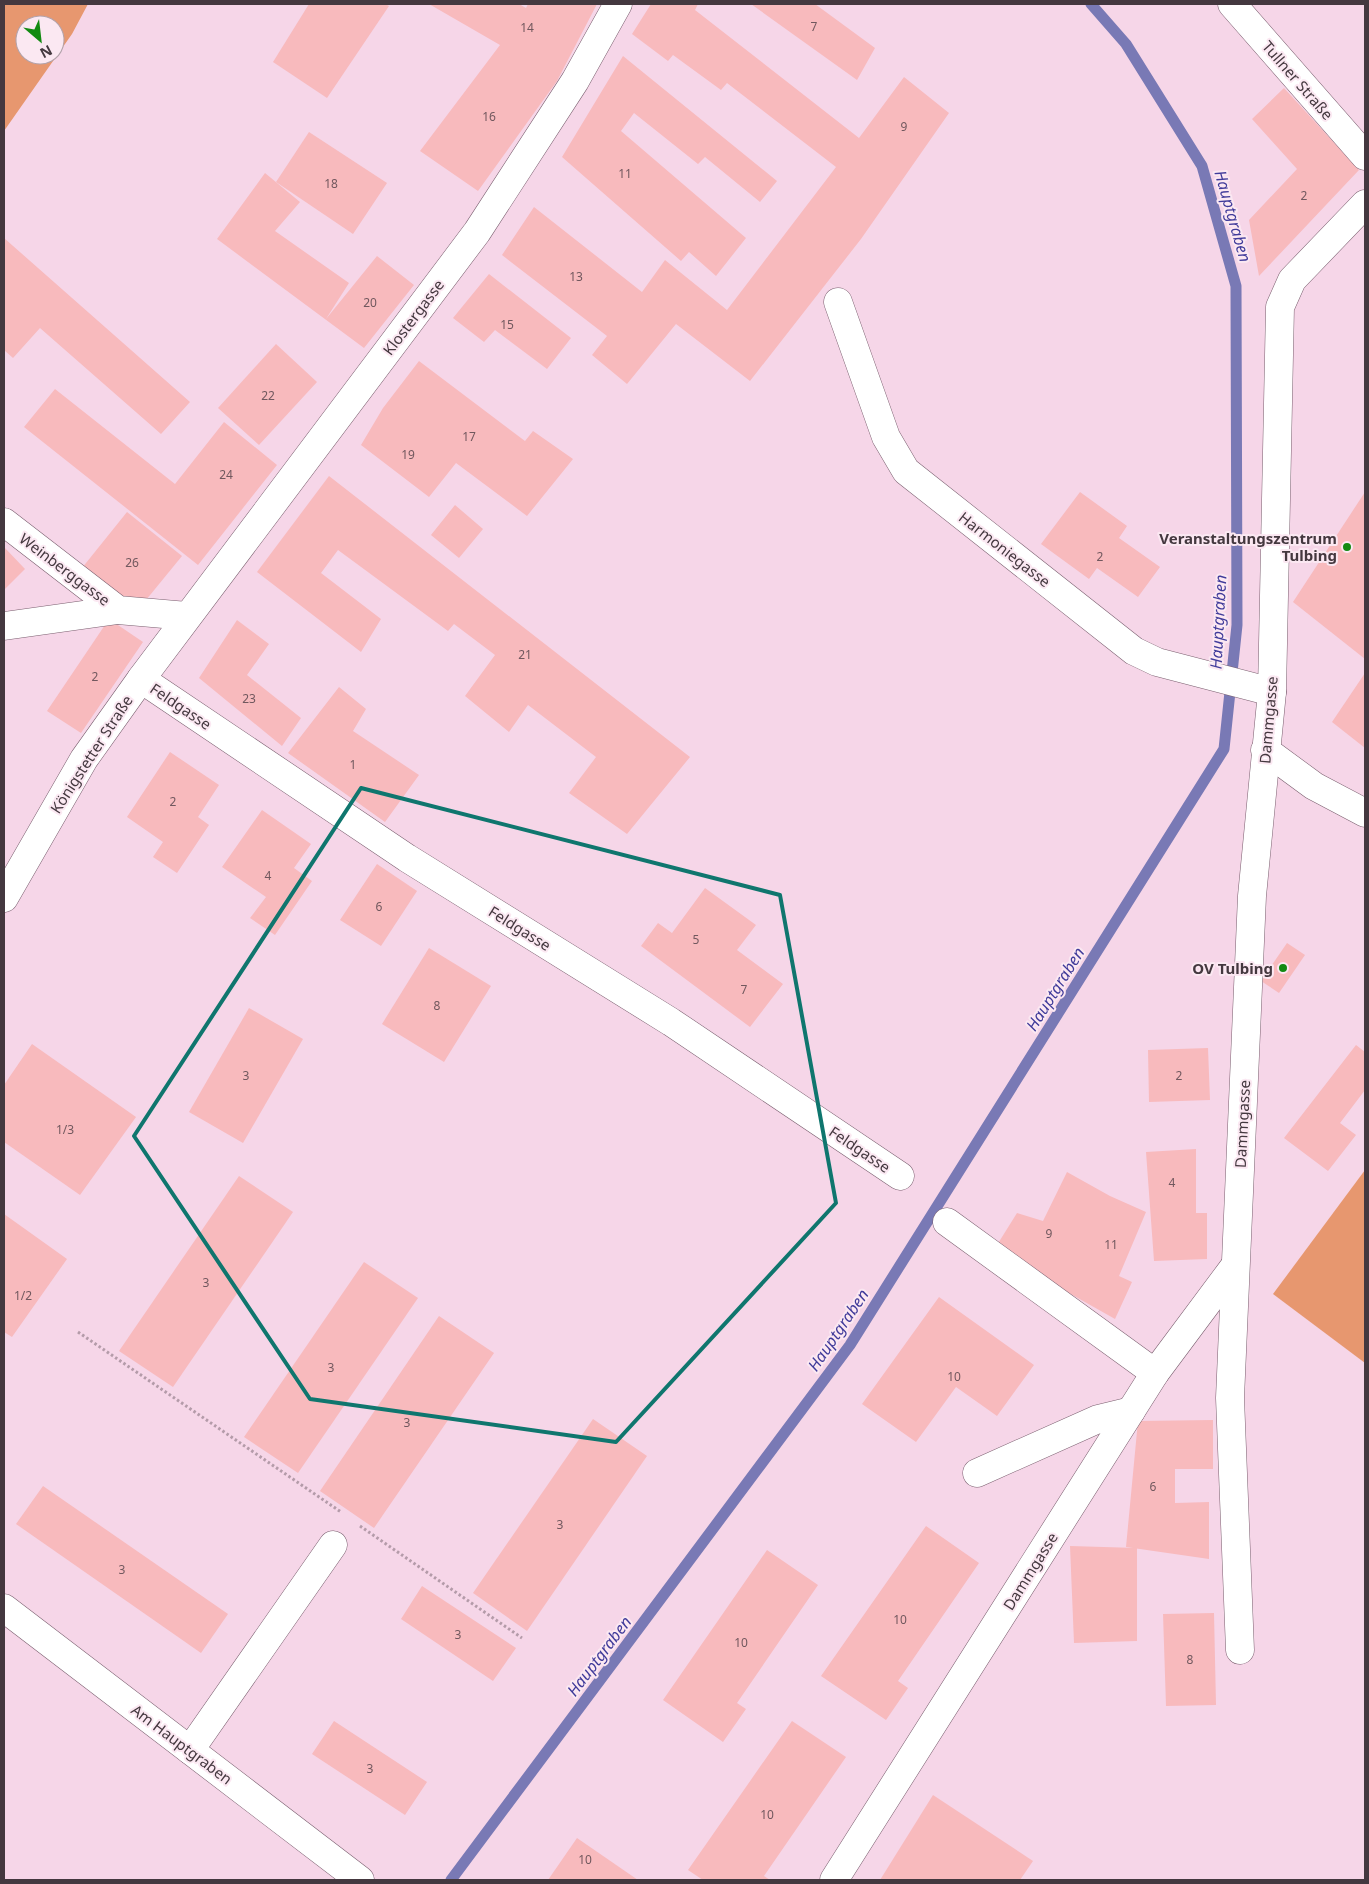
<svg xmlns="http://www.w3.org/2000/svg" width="1369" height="1884" viewBox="0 0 1369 1884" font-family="'Noto Sans',sans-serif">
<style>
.green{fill:#e7976f;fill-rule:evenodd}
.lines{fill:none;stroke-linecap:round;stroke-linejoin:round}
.stream{stroke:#7979b5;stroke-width:11}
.building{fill:#f8babd}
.minor-casing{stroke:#7a5f6f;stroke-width:29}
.major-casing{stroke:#7a5f6f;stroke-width:29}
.path{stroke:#b49ba9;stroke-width:3;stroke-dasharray:2.5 2.5;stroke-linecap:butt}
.minor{stroke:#fff;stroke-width:28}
.major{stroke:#fff;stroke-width:28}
.marked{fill:none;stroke:#0f766e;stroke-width:4;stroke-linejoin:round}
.poi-dot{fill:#128a11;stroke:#fbe8f2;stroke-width:2}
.labels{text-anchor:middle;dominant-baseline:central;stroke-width:4;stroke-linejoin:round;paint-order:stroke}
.number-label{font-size:12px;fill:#71585e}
.street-label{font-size:15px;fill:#44383f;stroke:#fbe8f2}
.poi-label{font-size:15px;font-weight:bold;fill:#44383f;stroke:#fbe8f2;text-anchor:end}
.water-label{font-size:16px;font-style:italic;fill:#403b9a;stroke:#fbe8f2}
</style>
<rect width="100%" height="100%" fill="#f6d6e8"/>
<g class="green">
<path d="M4,4H88L72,34L4,131ZM25,25H55V55H25Z"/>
<path d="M1365,1170V1363L1273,1294Z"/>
</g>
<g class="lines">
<path class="stream" d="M451,1880L850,1345L1224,749L1237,625L1236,286L1202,166L1126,44L1091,4"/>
</g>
<g class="building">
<path d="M309,4H385L389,6L327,98L273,62Z"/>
<path d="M429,4H519L526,8L528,4H597L557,81L478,191L420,151L500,45Z"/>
<path d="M651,4H698L695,10L859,138L904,77L949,113L861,239L750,381L676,324L627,384L592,355L607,336L502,255L534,207L642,292L665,260L727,310L836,167L727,83L721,90L673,55L668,61L632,34Z"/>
<path d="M751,4H815L875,48L857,80Z"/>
<path d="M623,56L777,181L760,202L705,157L698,164L634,113L621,131L746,238L716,276L689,252L681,261L562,157Z"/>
<path d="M1284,88L1359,170L1259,276L1249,220L1297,169L1252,119Z"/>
<path d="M309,132L387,183L353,234L276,182Z"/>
<path d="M265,173L300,202L275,231L349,283L326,319L377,256L414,285L364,348L217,239Z"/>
<path d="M4,238L190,402L161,434L40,328L13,358L4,350Z"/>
<path d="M489,274L571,338L547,369L495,330L484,342L453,318Z"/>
<path d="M276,344L317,382L259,445L218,408Z"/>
<path d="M419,361L525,441L533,431L573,459L527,516L456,463L429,497L361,445L383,408Z"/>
<path d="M55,389L175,484L224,422L277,465L198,565L24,427Z"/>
<path d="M329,476L690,757L627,834L569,793L596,757L528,705L509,732L465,696L495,655L454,624L448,631L338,550L321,573L381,619L361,652L257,572Z"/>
<path d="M1080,492L1127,526L1119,538L1160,567L1138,597L1097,568L1089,579L1041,544Z"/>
<path d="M1365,492V659L1293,602Z"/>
<path d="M455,505L483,529L459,558L431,535Z"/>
<path d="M127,512L182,556L137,611L82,568Z"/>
<path d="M4,547L25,569L4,590Z"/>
<path d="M109,619L143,642L81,733L47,711Z"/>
<path d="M237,620L269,644L247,675L301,718L282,746L199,678Z"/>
<path d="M1365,673V748L1332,722Z"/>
<path d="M339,687L366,709L353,731L419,775L385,822L288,753Z"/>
<path d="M170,752L219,785L198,817L209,825L177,873L153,857L163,842L127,817Z"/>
<path d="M262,810L311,844L294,868L312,881L275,935L250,918L266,897L222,867Z"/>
<path d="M377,864L417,891L381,946L340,920Z"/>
<path d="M705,888L756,925L737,950L783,984L750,1027L641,946L658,923L672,933Z"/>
<path d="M1287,943L1305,955L1279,993L1261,981Z"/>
<path d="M429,948L491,986L444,1062L382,1024Z"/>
<path d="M249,1008L303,1039L243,1143L189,1112Z"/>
<path d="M32,1044L136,1117L80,1195L4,1142V1085Z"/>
<path d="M1356,1045L1365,1052V1090L1340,1123L1356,1135L1328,1171L1284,1138Z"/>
<path d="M1208,1048L1210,1100L1149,1102L1148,1050Z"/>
<path d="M1196,1149V1213H1207V1259L1154,1261L1146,1152Z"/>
<path d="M1067,1172L1110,1196L1146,1212L1119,1276L1132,1282L1115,1319L1069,1293L997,1245L1017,1213L1043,1221Z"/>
<path d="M239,1176L293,1212L173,1387L119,1351Z"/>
<path d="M4,1214L67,1259L12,1337L4,1332Z"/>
<path d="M364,1262L418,1298L298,1473L244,1437Z"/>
<path d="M939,1297L1034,1365L997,1416L956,1387L916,1442L862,1404Z"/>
<path d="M439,1316L494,1353L374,1528L320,1491Z"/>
<path d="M593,1419L647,1456L527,1631L473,1593Z"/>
<path d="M1213,1420V1469H1175V1503L1209,1502V1559L1126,1547L1138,1421Z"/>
<path d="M43,1486L228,1614L201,1653L16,1524Z"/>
<path d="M926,1526L979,1563L898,1681L908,1688L886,1720L821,1676Z"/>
<path d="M1070,1546L1137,1548V1641L1074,1643Z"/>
<path d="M767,1550L818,1585L737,1703L746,1709L723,1742L663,1700Z"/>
<path d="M422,1586L516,1648L493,1681L401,1619Z"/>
<path d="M1214,1613L1216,1705L1166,1706L1163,1614Z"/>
<path d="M334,1721L427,1782L405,1815L312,1754Z"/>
<path d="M792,1721L846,1757L764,1876L770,1880H703L688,1870Z"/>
<path d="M933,1795L1033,1861L1020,1880H880Z"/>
<path d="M577,1838L638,1880H548Z"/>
</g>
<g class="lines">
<defs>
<g id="minor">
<path d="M1232,4L1365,156"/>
<path d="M838,302L886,437L906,471L1134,651L1157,662L1272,692"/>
<path d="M4,522L118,610L187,616"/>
<path d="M4,626L118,610"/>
<path d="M141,679L407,858L671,1022L900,1176"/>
<path d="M1265,750L1314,786L1365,813"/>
<path d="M947,1222L1155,1373"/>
<path d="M977,1473L1098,1419L1131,1411"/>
<path d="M4,1608L360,1880"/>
<path d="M1240,1650L1230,1398L1252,896L1272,692L1280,307L1292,280L1365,204"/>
<path d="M190,1750L333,1545"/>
<path d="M834,1880L1155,1373L1234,1267"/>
</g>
<path id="major" d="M4,898L84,759L141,679L477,232L575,81L618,4"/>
</defs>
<use href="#minor" class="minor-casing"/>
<use href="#major" class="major-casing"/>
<g class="path">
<path d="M78,1332L341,1512"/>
<path d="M360,1526L522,1638"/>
</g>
<use href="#minor" class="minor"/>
<use href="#major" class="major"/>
</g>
<path class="marked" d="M361,788L780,895L836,1203L616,1442L310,1399L134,1136Z"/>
<g class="poi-dot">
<circle cx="1347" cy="547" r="5"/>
<circle cx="1283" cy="968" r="5"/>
</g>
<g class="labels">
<g class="number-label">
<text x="814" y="26">7</text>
<text x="527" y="27">14</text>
<text x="489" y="116">16</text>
<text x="904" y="126">9</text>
<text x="625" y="173">11</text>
<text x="331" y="183">18</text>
<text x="1304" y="195">2</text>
<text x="576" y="276">13</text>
<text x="370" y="302">20</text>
<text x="507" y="324">15</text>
<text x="268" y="395">22</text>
<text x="469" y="436">17</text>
<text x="408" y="454">19</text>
<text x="226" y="474">24</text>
<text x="1100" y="556">2</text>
<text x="132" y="562">26</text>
<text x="525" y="654">21</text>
<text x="95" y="676">2</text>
<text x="249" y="698">23</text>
<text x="353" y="764">1</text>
<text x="173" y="801">2</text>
<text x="268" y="875">4</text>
<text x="379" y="906">6</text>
<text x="696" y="939">5</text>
<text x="744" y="989">7</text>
<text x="437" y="1005">8</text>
<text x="246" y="1075">3</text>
<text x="1179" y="1075">2</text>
<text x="65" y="1129">1/3</text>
<text x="1172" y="1182">4</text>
<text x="1049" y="1233">9</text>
<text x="1111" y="1244">11</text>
<text x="206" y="1282">3</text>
<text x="23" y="1295">1/2</text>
<text x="331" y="1367">3</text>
<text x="954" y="1376">10</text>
<text x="407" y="1422">3</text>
<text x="1153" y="1486">6</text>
<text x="560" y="1524">3</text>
<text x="122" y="1569">3</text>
<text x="900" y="1619">10</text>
<text x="458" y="1634">3</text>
<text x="741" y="1642">10</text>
<text x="1190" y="1659">8</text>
<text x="370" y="1768">3</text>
<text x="767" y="1814">10</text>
<text x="585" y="1859">10</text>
</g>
<g class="street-label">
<text transform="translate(1298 80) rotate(49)">Tullner Straße</text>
<text transform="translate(413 317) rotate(-53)">Klostergasse</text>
<text transform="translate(1005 549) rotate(38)">Harmoniegasse</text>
<text transform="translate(65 569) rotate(37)">Weinberggasse</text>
<text transform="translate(181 706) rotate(34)">Feldgasse</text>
<text transform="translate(1268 720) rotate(-85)">Dammgasse</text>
<text transform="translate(91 754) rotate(-57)">Königstetter Straße</text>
<text transform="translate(520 928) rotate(32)">Feldgasse</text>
<text transform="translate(1242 1124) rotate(-87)">Dammgasse</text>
<text transform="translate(860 1149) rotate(34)">Feldgasse</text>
<text transform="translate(1030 1571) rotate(-58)">Dammgasse</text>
<text transform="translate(182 1744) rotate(37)">Am Hauptgraben</text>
</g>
<g class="poi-label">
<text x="1337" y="538">Veranstaltungszentrum<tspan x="1337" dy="17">Tulbing</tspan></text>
<text x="1273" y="968">OV Tulbing</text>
</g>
<g class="water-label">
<text transform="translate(1233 216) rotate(74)">Hauptgraben</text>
<text transform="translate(1218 622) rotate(-87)">Hauptgraben</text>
<text transform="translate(1055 989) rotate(-58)">Hauptgraben</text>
<text transform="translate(838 1330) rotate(-56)">Hauptgraben</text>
<text transform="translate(599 1656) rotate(-53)">Hauptgraben</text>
</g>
</g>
<rect width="1369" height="1884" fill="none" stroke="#44383f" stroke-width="10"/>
<g transform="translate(40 40) rotate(152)"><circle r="24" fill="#fbe8f2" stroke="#b2a2aa"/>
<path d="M0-4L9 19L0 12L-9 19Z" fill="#128a11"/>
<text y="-8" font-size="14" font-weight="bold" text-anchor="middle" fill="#44383f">N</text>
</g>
</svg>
